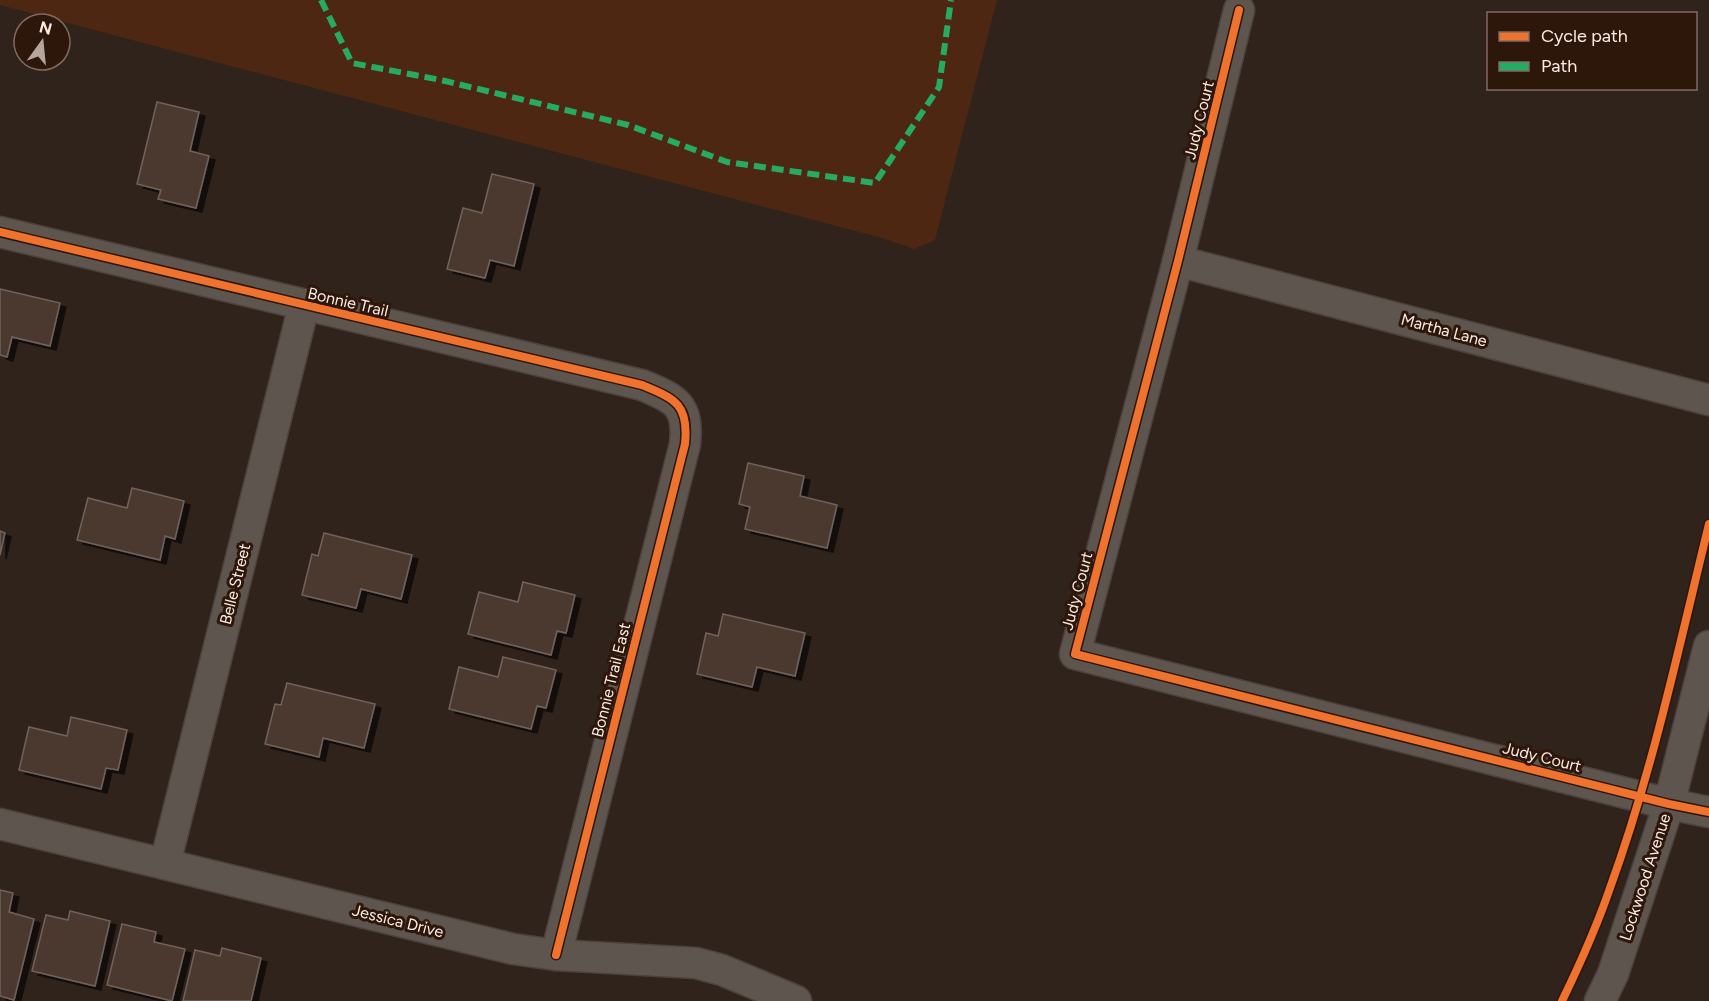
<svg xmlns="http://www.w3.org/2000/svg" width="1709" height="1001" viewBox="0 0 1709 1001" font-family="Figtree,sans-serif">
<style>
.green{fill:#4d2712}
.building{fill:#4b382e;stroke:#6f635d;stroke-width:1.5;filter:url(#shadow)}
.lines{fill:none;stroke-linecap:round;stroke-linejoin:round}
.minor-casing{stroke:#4d413c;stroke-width:33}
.minor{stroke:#5f554f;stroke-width:30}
.quiet{stroke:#26ab63;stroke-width:6;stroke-dasharray:12 6;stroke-linecap:butt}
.cycleway-casing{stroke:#2d160a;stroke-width:11}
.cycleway{stroke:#ef722f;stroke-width:8}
.labels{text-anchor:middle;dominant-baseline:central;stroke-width:6;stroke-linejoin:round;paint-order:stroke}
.street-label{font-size:16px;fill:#fcebe3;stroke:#2d160a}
</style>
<defs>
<filter id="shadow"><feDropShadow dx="6" dy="4" stdDeviation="0" flood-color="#0009"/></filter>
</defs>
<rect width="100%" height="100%" fill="#30231c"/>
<path class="green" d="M0,0H997L935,240L914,249L882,238L0,5Z"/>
<g class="building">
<path d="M157,102L199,112L190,151L209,156L196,208L158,199L161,190L137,184Z"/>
<path d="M492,174L534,184L514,266L490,260L485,278L447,269L463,208L482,213Z"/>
<path d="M0,289L60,303L50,346L12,337L7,357L0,355Z"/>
<path d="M748,463L804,476L800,496L837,505L827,548L745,529L750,507L739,504Z"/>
<path d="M132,488L184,501L175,539L165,536L160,560L77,540L88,498L127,508Z"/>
<path d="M0,531L5,533L0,555Z"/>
<path d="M324,533L412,555L401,599L361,589L356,608L302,595L312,554L318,556Z"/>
<path d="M523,582L575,595L566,633L557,631L551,655L468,634L479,592L518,602Z"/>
<path d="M723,614L805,633L795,676L757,667L752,687L697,674L706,633L718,636Z"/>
<path d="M503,657L556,670L546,708L537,706L531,729L449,709L459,667L498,677Z"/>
<path d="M287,683L375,704L364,748L323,738L319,757L265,744L275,704L281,705Z"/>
<path d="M71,717L127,730L118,770L106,768L101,789L19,770L29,727L67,736Z"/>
<path d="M0,890L13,893L9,912L34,919L14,1000L0,996Z"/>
<path d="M70,911L110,921L95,986L32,971L46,915L68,920Z"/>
<path d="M122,924L156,932L154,942L185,949L172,1001L107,985Z"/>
<path d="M222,948L261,958L251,1001H183L195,950L220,956Z"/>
</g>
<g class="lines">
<defs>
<g id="minor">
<path d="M1239,10L1178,261L1075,654L1669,804L1709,812"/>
<path d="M0,232L642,385C676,399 689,405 685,444L556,955"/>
<path d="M1178,261L1709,400"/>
<path d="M0,824L513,949L556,955L696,963L722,970L796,1001"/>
<path d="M165,864L304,305"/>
<path d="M1600,1001L1613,974L1669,804L1709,646"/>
</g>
</defs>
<use href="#minor" class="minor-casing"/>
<use href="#minor" class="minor"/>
<path class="quiet" d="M321,0L352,63L441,80L628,125L727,162L875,183L939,87L951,0"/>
<defs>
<g id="cycleway">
<path d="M1239,10L1178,261L1075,654L1669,804L1709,812"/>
<path d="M0,232L642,385C676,399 689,405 685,444L556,955"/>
<path d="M1562,1001C1580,964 1597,926 1610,888C1653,770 1679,646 1709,524"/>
</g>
</defs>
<use href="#cycleway" class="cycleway-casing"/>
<use href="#cycleway" class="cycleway"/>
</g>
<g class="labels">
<g class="street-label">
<text transform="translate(1199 120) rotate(-76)">Judy Court</text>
<text transform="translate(348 302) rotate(13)">Bonnie Trail</text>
<text transform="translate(1444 330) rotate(15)">Martha Lane</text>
<text transform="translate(235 584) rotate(-76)">Belle Street</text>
<text transform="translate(1077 591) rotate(-75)">Judy Court</text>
<text transform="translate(611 680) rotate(-76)">Bonnie Trail East</text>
<text transform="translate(1542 757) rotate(14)">Judy Court</text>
<text transform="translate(1645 877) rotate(-72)">Lockwood Avenue</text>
<text transform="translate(398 921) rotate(14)">Jessica Drive</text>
</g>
</g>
<rect x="1487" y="12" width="210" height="78" fill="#2d160a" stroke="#806b61" stroke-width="1.5"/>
<rect x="1499" y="32" width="30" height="9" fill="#ef722f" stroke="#806b61" stroke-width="1.5"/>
<text x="1541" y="42" font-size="18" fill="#fcebe3">Cycle path</text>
<rect x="1499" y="62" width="30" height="9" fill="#26ab63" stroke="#806b61" stroke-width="1.5"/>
<text x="1541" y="72" font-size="18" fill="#fcebe3">Path</text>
<g transform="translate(42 42) rotate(15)"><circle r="28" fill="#2d160a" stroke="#806b61" stroke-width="1.5"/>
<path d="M0-4.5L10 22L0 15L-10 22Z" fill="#b5a59d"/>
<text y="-9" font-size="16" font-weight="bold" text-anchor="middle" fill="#fcebe3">N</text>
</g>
</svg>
